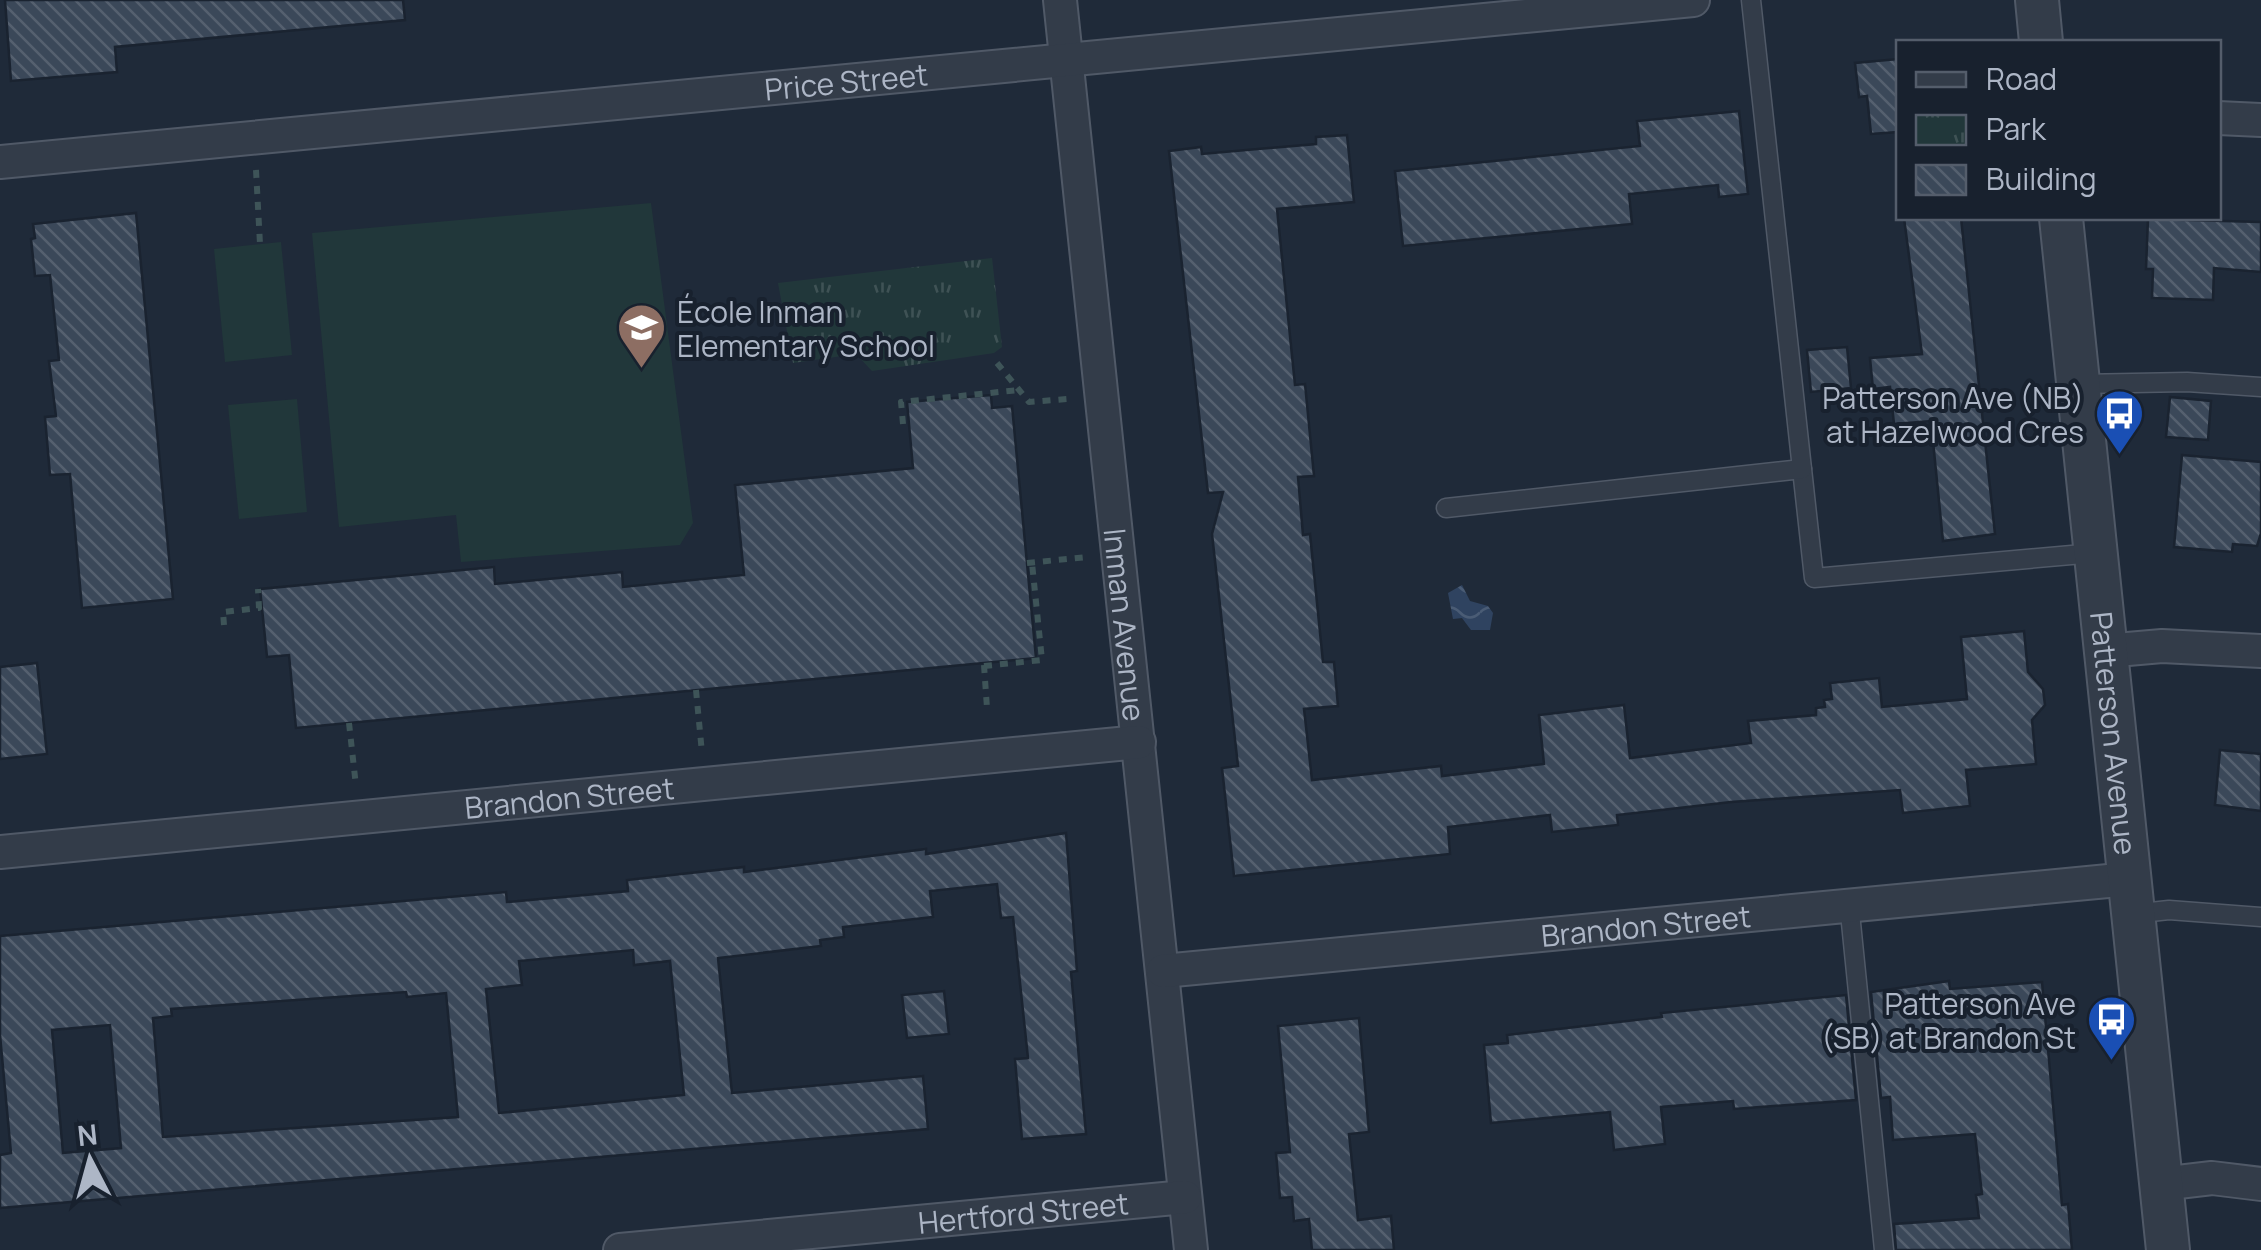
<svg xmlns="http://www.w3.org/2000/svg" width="2261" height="1250" viewBox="0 0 2261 1250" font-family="Manrope,sans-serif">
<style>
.park{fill:url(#park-tufts)}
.pitch{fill:#21373a}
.water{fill:url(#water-waves)}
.building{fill:url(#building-back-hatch);stroke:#1a2330;stroke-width:2.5;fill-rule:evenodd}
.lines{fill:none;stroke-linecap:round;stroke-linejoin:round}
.service-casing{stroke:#505967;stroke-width:21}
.minor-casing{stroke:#505967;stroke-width:36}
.tertiary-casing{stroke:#505967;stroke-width:46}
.path{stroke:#3e5458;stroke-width:6;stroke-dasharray:8 8;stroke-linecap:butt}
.service{stroke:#333c49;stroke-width:18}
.minor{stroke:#333c49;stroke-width:32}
.tertiary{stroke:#333c49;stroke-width:42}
.labels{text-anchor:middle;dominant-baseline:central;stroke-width:8;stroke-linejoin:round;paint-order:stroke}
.street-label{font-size:30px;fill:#adb6c6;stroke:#18212e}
.poi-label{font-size:30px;fill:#adb6c6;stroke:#18212e;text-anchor:end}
</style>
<defs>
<pattern id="park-tufts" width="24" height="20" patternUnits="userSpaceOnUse" patternTransform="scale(2.5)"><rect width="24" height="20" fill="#21373a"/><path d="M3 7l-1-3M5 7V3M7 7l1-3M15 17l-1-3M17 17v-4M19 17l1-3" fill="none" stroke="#3f5255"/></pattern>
<pattern id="water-waves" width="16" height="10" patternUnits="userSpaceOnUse" patternTransform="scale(2.5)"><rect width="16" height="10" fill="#2f4360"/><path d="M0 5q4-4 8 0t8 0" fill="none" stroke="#4a5c75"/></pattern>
<pattern id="building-back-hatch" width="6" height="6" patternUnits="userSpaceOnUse" patternTransform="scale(2.5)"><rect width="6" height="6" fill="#3b4859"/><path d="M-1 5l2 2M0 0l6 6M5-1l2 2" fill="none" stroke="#55606f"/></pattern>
</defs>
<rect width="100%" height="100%" fill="#1f2a39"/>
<path class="park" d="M992,258L1002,347L994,353L872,371L856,354L793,363L778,283Z"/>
<g class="pitch">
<path d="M651,203L693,523L680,545L461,562L456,515L339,527L312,233Z"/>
<path d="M281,242L292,355L225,362L214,249Z"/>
<path d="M297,399L307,512L239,519L228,405Z"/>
</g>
<path class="water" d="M1462,585L1470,601L1488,606L1493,613L1490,630H1471L1462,618L1453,619L1448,593Z"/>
<g class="building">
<path d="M5,0H403L405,20L115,47L117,72L11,81Z"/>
<path d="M1898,59V132L1871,134L1867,96L1859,97L1855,63Z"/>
<path d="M1739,111L1748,194L1719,197L1718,185L1629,194L1632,224L1403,246L1395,171L1640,146L1637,121Z"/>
<path d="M1347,135L1354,202L1277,209L1295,385L1305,384L1314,476L1298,477L1303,535L1310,534L1323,662H1334L1338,706L1304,709L1312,780L1441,766L1442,776L1544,764L1539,715L1624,705L1630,758L1751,743L1748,721L1816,715V708L1825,707L1824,700L1832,699L1830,683L1879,678L1882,707L1967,699L1961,637L2024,631L2028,672L2043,689L2045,705L2032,720L2036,764L1966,770L1970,806L1903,813L1900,790L1731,802L1617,815L1618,825L1552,832L1550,815L1448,827L1450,854L1234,876L1222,768L1238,766L1212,534L1223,492L1208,493L1169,151L1201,147L1202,154L1316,144V137Z"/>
<path d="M136,213L173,599L82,608L70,474L50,475L45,417L56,416L49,361L59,360L50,275L35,276L31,239L35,238L33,224Z"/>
<path d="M1904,218H1961L1995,534L1943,541L1931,421L1894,424L1890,387L1873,389L1870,358L1922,354Z"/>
<path d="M2148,219L2261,222V272L2214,268L2213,300L2152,298L2153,269H2146Z"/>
<path d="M1847,347L1851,388L1811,392L1807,350Z"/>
<path d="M991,395L992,408L1012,406L1036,658L296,728L289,655L267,657L260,589L494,567L495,584L622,572L623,587L744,575L735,485L913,468L907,402Z"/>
<path d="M2170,397L2211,401L2208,440L2166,437Z"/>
<path d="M2182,455L2261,462V533L2257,546L2233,544L2232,552L2174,547Z"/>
<path d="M37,663L47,754L0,759V667Z"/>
<path d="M2220,750L2261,754V811L2215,805Z"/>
<path d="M1066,833L1077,971L1071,972L1086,1134L1022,1139L1015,1059L1028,1058L1013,917L1001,918L997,884L930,891L933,917L843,927L844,937L820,940L821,946L718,958L732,1093L923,1076L928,1129L0,1208V1155L11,1153L0,1035V936L506,892L507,902L628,891L627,880L744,867V872L926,849V854ZM633,950L634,965L670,961L684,1095L499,1113L486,989L522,985L519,961ZM406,992L407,997L446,993L458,1117L163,1137L153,1018L172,1016L171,1009ZM110,1025L121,1148L63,1153L52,1030Z"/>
<path d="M1949,981L1950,989L2042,982L2062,1205L2068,1204L2072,1250H1896L1894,1224L1979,1218L1976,1195L1982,1194L1975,1134L1893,1140L1890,1097L1881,1098L1871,992Z"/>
<path d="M944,991L949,1034L907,1038L902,995Z"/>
<path d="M1846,995L1856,1100L1734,1109L1733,1101L1661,1107L1665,1144L1614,1150L1610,1112L1491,1123L1484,1045L1508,1043L1507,1035L1662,1017L1661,1013Z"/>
<path d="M1359,1018L1369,1132L1349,1134L1358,1220L1391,1216L1394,1250H1312L1309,1219L1294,1221L1292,1197L1280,1198L1276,1153L1290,1152L1278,1026Z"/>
</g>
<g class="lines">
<defs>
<g id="service">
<path d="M2079,384L2187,382L2261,387"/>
<path d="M1802,469L1814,578L2094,553"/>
<path d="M1446,508L1802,469L1751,0"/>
<path d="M1849,903L1884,1250"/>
<path d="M2132,914L2169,910L2261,917"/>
</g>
<g id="minor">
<path id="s1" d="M1060,0L1191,1250"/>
<path d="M2218,118L2261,120"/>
<path id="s2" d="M0,162L1693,0"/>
<path d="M2105,651L2162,646L2261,651"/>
<path id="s3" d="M0,852L1139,742"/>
<path id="s4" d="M1163,971L2129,879"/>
<path d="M2161,1184L2212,1178L2261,1184"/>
<path id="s5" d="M620,1250L1185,1197"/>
</g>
<g id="tertiary">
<path d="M2037,0L2041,42"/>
<path id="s6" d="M2061,218L2168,1250"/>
</g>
</defs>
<use href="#service" class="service-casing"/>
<use href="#minor" class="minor-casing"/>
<use href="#tertiary" class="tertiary-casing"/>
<g class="path">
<path d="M256,170L260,244"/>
<path d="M997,363L1029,402L1067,399"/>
<path d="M903,424L901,402L1019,390"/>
<path d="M1027,563L1087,557"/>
<path d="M224,625L223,612L259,608L258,589"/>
<path d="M984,665L987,708"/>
<path d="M984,666L1042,660L1032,563"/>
<path d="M696,690L702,753"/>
<path d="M349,723L356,786"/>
</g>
<use href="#service" class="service"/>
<use href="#minor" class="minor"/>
<use href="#tertiary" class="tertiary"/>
</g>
<defs>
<symbol id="school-pin" viewBox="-11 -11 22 30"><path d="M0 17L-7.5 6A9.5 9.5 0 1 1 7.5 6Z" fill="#8d6e63" stroke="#18212e"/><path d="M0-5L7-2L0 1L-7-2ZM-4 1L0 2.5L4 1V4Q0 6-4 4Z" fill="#fff"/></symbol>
<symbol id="bus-pin" viewBox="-11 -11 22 30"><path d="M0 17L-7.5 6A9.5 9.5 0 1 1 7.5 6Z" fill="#1a4fb4" stroke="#18212e"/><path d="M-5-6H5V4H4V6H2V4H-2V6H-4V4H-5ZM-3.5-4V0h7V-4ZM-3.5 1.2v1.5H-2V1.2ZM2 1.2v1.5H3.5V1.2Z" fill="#fff"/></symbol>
</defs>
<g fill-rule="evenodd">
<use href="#school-pin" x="614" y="300" width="55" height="75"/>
<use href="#bus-pin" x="2092" y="386" width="55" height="75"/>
<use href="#bus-pin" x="2084" y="992" width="55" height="75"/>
</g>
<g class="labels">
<g class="street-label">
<text stroke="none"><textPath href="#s2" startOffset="850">Price Street</textPath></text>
<text stroke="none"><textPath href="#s1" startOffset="628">Inman Avenue</textPath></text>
<text stroke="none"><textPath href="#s6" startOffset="518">Patterson Avenue</textPath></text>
<text stroke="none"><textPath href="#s3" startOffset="572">Brandon Street</textPath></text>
<text stroke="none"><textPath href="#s4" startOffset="485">Brandon Street</textPath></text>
<text stroke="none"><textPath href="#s5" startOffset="405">Hertford Street</textPath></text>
</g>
<g class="poi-label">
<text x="677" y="311" text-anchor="start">École Inman<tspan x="677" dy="34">Elementary School</tspan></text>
<text x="2084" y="397">Patterson Ave (NB)<tspan x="2084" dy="34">at Hazelwood Cres</tspan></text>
<text x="2076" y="1003">Patterson Ave<tspan x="2076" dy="34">(SB) at Brandon St</tspan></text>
</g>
</g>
<rect x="1896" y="40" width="325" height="180" fill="#18212e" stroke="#545d6b" stroke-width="2.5"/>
<rect x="1916" y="72" width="50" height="15" fill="#333c49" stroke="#545d6b" stroke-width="2.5"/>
<text x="1986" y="90" font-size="30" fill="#adb6c6">Road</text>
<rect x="1916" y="115" width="50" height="30" fill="url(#park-tufts)" stroke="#545d6b" stroke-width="2.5"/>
<text x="1986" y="140" font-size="30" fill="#adb6c6">Park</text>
<rect x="1916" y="165" width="50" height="30" fill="url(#building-back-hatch)" stroke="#545d6b" stroke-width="2.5"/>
<text x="1986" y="190" font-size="30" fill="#adb6c6">Building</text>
<g transform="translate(90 1160) rotate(354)" stroke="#18212e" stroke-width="8" paint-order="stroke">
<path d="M0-8L18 38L0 25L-18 38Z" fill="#adb6c6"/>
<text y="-15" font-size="28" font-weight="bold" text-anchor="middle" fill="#adb6c6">N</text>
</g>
</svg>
